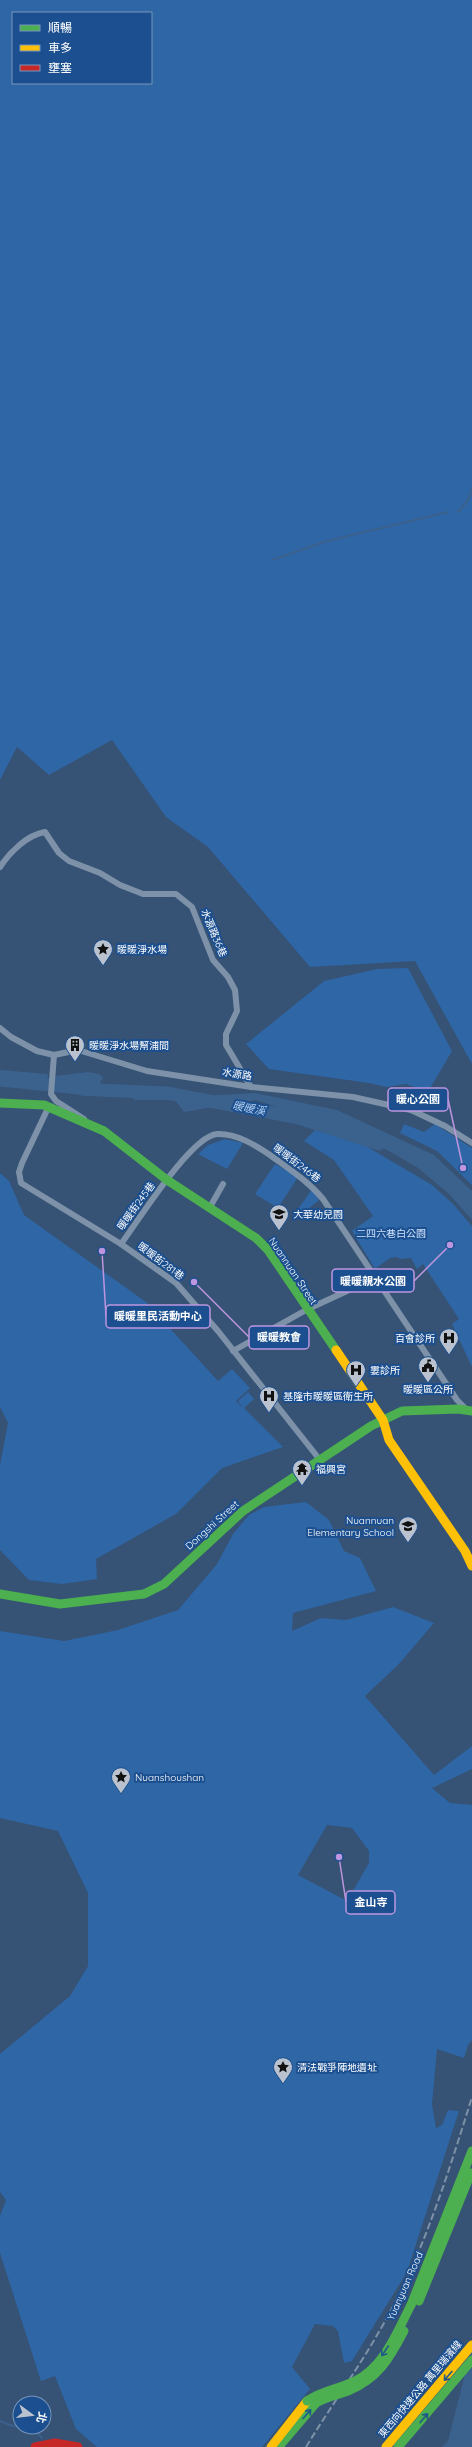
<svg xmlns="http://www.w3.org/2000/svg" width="472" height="2447" viewBox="0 0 472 2447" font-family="Quicksand,'Noto Sans TC',sans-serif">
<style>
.green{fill:#2f66a5;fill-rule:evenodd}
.water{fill:#3b618d}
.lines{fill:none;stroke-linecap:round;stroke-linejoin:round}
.stream{stroke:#3b618d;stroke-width:2}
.river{stroke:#3b618d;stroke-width:13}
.street{stroke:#7d92a8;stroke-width:6}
.fast{stroke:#4caf50;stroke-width:9}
.slow{stroke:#ffc107;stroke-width:9}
.jam{stroke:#c62828;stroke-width:9}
.rail{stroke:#7e92a7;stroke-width:2;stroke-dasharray:7 3;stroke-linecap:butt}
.fast-bridge{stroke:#4caf50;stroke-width:9}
.oneway{stroke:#205989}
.labels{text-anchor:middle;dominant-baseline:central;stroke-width:4;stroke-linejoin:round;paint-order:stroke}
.street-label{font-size:10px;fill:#fff;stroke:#1b4f8f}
.poi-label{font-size:10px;fill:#fff;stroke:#1b4f8f;text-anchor:start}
.park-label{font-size:10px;fill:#cfe3fa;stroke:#1b4f8f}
.water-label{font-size:11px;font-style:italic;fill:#b5d3f5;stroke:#1b4f8f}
.leader{fill:none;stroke:#bd96df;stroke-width:1.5}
.callout-dot{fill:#bd96df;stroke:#1b4f8f;stroke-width:1.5}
.callout{fill:#1b4f8f;stroke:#bd96df;stroke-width:1.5}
.callout-label{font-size:11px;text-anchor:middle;font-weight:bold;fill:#fff}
</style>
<rect width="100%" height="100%" fill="#365274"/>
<g class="green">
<path d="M0,0H472V1064L415,961L310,967L208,847L166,817L112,740L49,775L17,747L0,780ZM13,13H151V83H13Z"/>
<path d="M408,968L452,1051L428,1092L406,1084L386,1087L369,1083L269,1069L246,1044L324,981L377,969Z"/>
<path d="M404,1124L424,1132L435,1124L472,1148V1185L437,1151L400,1133Z"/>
<path d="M315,1130L366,1146L432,1185L453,1204L472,1226V1367L452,1324L459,1319L423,1264L417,1269L411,1258L400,1259L397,1257L390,1258L375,1269L352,1231L373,1216L334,1160L304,1141Z"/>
<path d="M225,1139L243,1143L227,1169L198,1154L208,1145Z"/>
<path d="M275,1164L298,1177L278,1208L255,1194Z"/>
<path d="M0,1173L9,1181L24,1215L146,1302L218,1381L232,1369L250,1388L236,1401L243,1408L238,1401L248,1392L254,1399L244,1408L283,1447L222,1468L176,1514L96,1559L97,1579L62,1584L29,1580L0,1550V1465L8,1423L0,1407Z"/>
<path d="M312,1189L319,1200L294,1221L292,1218Z"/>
<path d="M306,1502L329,1520L344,1551L360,1558L376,1591L293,1613L292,1631L321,1618L346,1620L393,1607L434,1623L398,1665L365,1696L434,1775L472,1746V1769L432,1788L450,1803L472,1805V2040L468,2045L464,2058L437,2049L432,2104L436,2128L442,2125L448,2110L459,2111L407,2272L352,2361L344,2363L338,2331L333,2326L315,2324L292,2367L310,2389L262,2447H97L76,2429L55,2376L41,2381L0,2253V2216L6,2200L0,2192V2054L70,1996L88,1966V1893L58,1831L0,1818V1631L64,1641L118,1630L178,1610L217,1564L233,1534L249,1515L264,1507ZM327,1825L352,1828L369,1851V1863L347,1901L298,1875Z"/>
</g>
<g class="water">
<path d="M0,1070L48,1074L47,1083L0,1078Z"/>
<path d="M88,1072L99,1074L104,1078L100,1081L102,1085L126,1087L137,1094L153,1097L171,1089L198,1103L203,1096L255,1093L337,1110L434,1155L472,1191V1220L449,1194L418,1168L389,1151L341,1129L256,1100L184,1112L175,1100H134C120,1078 101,1098 86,1096C76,1096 63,1088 54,1084L55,1076Z"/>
<path d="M472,2347V2447H442L448,2441Z"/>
</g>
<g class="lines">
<g class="stream">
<path d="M458,512L468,500L472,489"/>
<path d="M272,560L327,541L448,512"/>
<path d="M0,2421L10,2425L37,2432L42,2438"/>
</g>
<path class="river" d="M0,1080L98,1090L167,1093L299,1118L379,1144"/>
<g class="street">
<path d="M0,867C10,852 27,835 45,832L59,853L69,861L100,873L120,885L143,894H176L192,907L213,960L228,977L235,990L237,1011L226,1034V1045L251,1087"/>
<path d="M0,1028L11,1037L37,1051L54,1055L78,1050L147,1071L251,1087L353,1097L411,1110L445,1126L472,1143"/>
<path d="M54,1055L51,1094L56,1101L84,1119"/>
<path d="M49,1106L22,1163L19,1172L21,1183L121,1244L176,1283L218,1331L320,1460"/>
<path d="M210,1207L223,1184"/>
<path d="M121,1244C138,1221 191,1136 217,1134C236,1133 255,1145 270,1155C289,1169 308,1181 323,1199L457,1400L466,1409"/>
<path d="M233,1351L306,1310L375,1278"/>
</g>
<g class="fast">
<path d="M0,1103L44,1105L104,1131L167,1180L256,1238L268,1250L336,1350"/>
<path d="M0,1594L60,1604L144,1594L164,1584L243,1511L371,1426L402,1411L458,1409L472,1411"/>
<path d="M419,2301L471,2173"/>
<path d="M411,2305L472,2151"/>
<path d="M281,2444L316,2403"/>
<path d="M398,2447L472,2360"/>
</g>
<g class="slow">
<path d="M336,1350L383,1420L389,1440L465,1551L472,1566"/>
<path d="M271,2447L307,2401"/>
<path d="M386,2447L472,2345"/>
</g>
<path class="jam" d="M35,2447L55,2443L78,2447"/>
<path class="rail" d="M306,2447C331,2406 360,2366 384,2323C424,2252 448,2174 472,2097"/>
<g class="fast-bridge">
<path d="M307,2401C322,2390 339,2389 355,2381C384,2367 397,2332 411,2305"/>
<path d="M316,2403C326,2397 337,2395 348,2391C378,2379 390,2358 404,2331"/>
</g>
</g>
<defs><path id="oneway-shaft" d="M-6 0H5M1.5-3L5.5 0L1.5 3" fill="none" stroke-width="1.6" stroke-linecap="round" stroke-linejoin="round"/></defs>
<g class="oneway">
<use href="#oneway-shaft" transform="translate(385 2351) rotate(124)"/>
<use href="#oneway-shaft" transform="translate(448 2376) rotate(131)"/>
<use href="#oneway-shaft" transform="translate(307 2414) rotate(-49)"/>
<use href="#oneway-shaft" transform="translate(424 2418) rotate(-49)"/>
</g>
<defs>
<symbol id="sight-pin" viewBox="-11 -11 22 30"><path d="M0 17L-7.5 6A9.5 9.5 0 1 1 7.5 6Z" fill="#b9c2ce" stroke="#1b4f8f"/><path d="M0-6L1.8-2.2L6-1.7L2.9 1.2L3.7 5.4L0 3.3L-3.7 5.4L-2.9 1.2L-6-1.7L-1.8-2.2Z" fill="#111"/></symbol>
<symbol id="building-pin" viewBox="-11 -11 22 30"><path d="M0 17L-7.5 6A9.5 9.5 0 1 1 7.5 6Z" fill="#b9c2ce" stroke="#1b4f8f"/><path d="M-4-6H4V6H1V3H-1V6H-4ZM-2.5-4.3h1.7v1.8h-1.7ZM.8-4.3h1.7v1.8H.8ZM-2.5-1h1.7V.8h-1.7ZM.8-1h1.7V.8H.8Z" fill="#111"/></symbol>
<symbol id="school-pin" viewBox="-11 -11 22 30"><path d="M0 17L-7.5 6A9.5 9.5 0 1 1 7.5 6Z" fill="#b9c2ce" stroke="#1b4f8f"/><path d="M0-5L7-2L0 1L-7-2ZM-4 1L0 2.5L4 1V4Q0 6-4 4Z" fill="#111"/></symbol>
<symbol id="hospital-pin" viewBox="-11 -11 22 30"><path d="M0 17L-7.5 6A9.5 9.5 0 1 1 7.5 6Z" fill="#b9c2ce" stroke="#1b4f8f"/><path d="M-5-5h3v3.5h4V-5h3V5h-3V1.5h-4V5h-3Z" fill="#111"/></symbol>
<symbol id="civic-pin" viewBox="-11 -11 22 30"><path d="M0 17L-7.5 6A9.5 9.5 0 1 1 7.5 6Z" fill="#b9c2ce" stroke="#1b4f8f"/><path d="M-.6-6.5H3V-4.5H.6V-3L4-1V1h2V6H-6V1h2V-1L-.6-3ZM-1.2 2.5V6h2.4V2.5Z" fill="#111"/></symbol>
<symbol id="temple-pin" viewBox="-11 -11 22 30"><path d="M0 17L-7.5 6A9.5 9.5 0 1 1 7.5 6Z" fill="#b9c2ce" stroke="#1b4f8f"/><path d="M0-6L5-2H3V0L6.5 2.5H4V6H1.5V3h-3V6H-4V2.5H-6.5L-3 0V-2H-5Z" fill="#111"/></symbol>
</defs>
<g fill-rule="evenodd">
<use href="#sight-pin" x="92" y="938" width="22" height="30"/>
<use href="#building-pin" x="64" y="1034" width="22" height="30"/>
<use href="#school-pin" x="268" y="1203" width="22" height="30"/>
<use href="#hospital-pin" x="438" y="1327" width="22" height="30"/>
<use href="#civic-pin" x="417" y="1355" width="22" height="30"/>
<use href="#hospital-pin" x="345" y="1359" width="22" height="30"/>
<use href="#hospital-pin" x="258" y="1385" width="22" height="30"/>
<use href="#temple-pin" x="291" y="1458" width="22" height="30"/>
<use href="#school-pin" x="397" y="1515" width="22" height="30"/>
<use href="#sight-pin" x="110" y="1766" width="22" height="30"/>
<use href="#sight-pin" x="272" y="2056" width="22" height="30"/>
</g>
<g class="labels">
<g class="street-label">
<text transform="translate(214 933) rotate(67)">水源路36巷</text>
<text transform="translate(237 1074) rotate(9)">水源路</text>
<text transform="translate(297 1163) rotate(37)">暖暖街246巷</text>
<text transform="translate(136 1206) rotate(-54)">暖暖街245巷</text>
<text transform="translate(161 1261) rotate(37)">暖暖街281巷</text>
<text transform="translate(293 1271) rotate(56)">Nuannuan Street</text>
<text transform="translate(212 1525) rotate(-42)">Dongshi Street</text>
<text transform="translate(405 2286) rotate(-66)">Yuanyuan Road</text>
<text transform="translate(420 2389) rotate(-50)">東西向快速公路 萬里瑞濱線</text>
</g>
<g class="poi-label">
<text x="117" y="949">暖暖淨水場</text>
<text x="89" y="1045">暖暖淨水場幫浦間</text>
<text x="293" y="1214">大華幼兒園</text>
<text x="435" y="1338" text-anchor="end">百會診所</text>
<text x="370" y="1370">婁診所</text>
<text x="428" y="1389" text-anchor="middle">暖暖區公所</text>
<text x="283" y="1396">基隆市暖暖區衛生所</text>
<text x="316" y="1469">福興宮</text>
<text x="394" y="1520" text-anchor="end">Nuannuan<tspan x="394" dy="12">Elementary School</tspan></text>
<text x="135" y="1777">Nuanshoushan</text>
<text x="297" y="2067">清法戰爭陣地遺址</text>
</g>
<g class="park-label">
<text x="391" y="1233">二四六巷白公園</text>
</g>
<g class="water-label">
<text transform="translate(249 1108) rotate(11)">暖暖溪</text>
</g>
</g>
<path class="leader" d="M463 1168L448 1099M450 1245L414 1281M102 1251L106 1316M194 1282L249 1337M339 1857L346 1902"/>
<g class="callout-dot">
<circle cx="463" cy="1168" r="4"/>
<circle cx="450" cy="1245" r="4"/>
<circle cx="102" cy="1251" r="4"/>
<circle cx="194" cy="1282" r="4"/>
<circle cx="339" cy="1857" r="4"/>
</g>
<g class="callout">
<rect x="388" y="1088" width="60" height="23" rx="4"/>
<rect x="332" y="1269" width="82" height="23" rx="4"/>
<rect x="106" y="1305" width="104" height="23" rx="4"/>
<rect x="249" y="1326" width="60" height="23" rx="4"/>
<rect x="346" y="1891" width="49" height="23" rx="4"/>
</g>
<g class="callout-label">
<text x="418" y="1103">暖心公園</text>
<text x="373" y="1285">暖暖親水公園</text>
<text x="158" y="1320">暖暖里民活動中心</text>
<text x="279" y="1341">暖暖教會</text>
<text x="371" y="1906">金山寺</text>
</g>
<rect x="12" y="12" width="140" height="72" fill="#1b4f8f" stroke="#7695bc"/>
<rect x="20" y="25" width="20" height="6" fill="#4caf50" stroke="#7695bc"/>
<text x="48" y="32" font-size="12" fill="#ffffff">順暢</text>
<rect x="20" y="45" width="20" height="6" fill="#ffc107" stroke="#7695bc"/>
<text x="48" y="52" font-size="12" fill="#ffffff">車多</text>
<rect x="20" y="65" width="20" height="6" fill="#c62828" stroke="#7695bc"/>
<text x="48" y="72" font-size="12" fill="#ffffff">壅塞</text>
<g transform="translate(32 2415) rotate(105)"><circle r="19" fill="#1b4f8f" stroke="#7695bc"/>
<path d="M0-3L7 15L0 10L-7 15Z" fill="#b9c2ce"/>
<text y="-6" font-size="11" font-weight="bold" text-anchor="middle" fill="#ffffff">北</text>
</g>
</svg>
